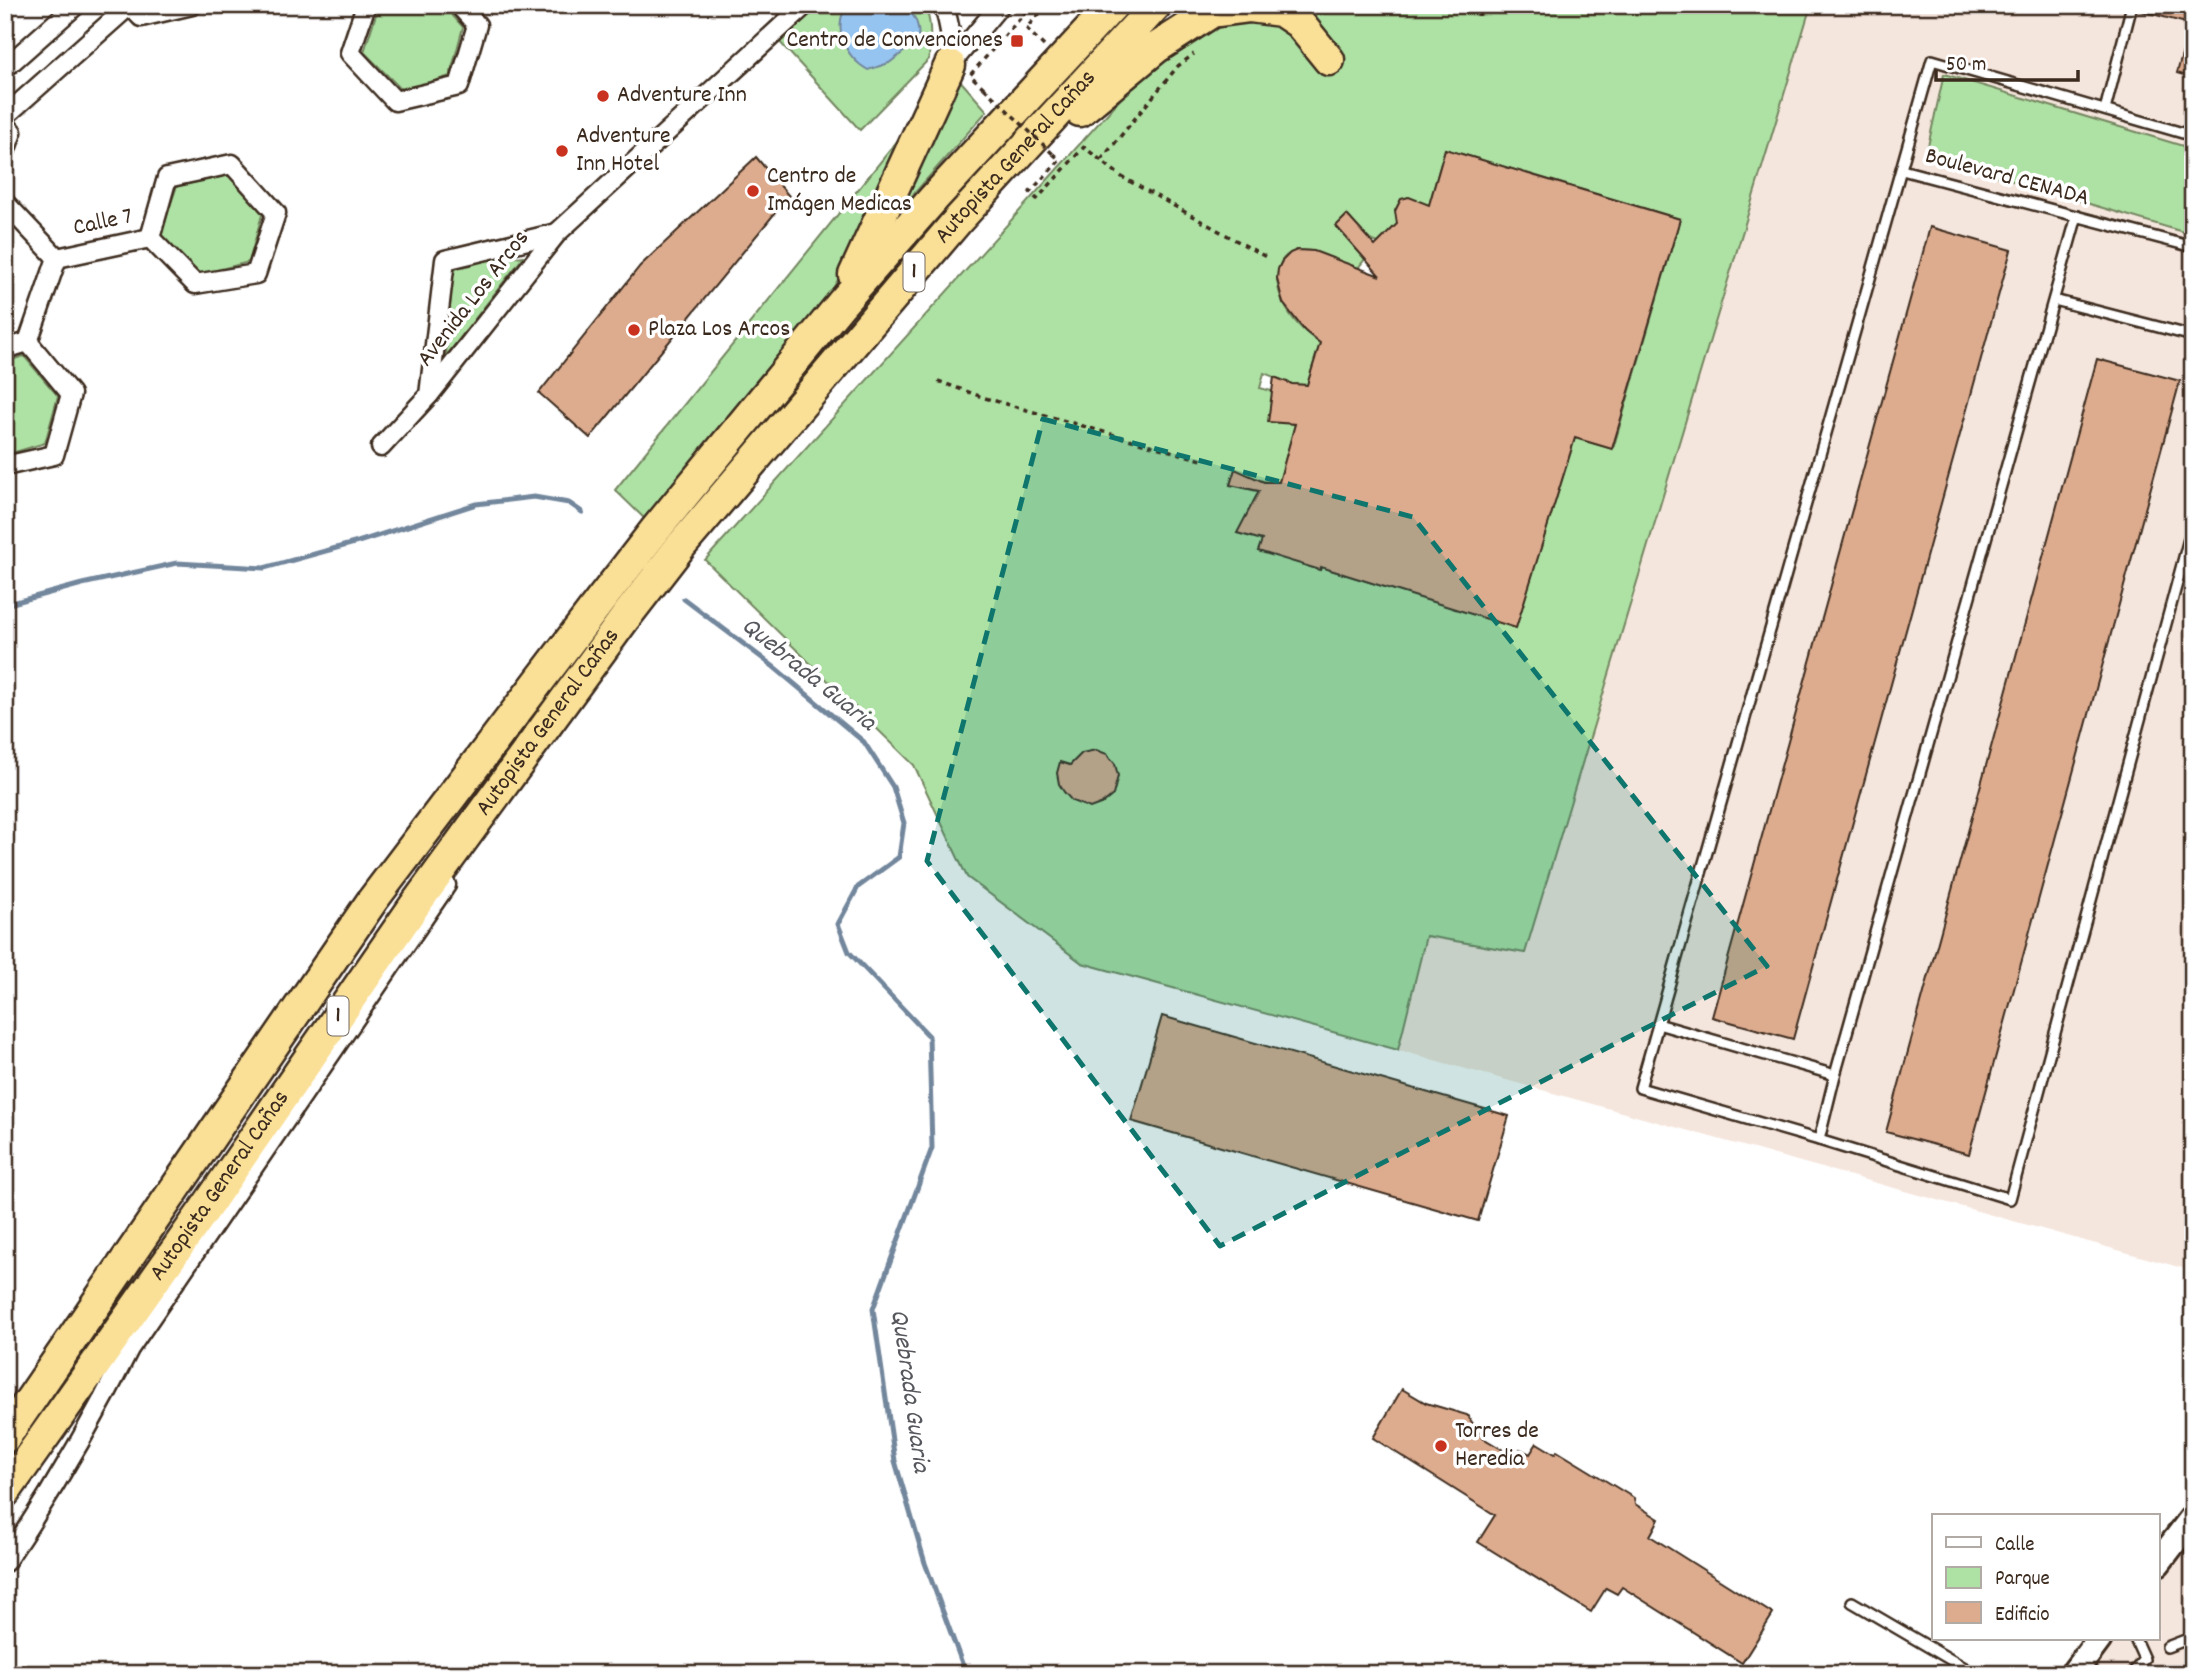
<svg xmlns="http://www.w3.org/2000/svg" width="2198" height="1679" viewBox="0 0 2198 1679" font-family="Dekko,sans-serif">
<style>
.built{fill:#f5e6dd}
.green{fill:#aee2a4;stroke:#748661;stroke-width:2;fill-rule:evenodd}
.water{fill:#96c4f0;stroke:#72869c;stroke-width:2}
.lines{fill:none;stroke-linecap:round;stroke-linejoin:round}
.stream{stroke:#72869c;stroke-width:5}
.building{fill:#ddac8f;stroke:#3b2a1e;stroke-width:2}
.service-casing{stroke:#3b2a1e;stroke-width:14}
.minor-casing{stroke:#3b2a1e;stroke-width:23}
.secondary-casing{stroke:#3b2a1e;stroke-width:30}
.trunk-casing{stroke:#3b2a1e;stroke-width:35}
.path{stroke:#3b2a1e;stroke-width:3.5;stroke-dasharray:5 5;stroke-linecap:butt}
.service{stroke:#fff;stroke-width:9}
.minor{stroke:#fff;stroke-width:18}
.secondary{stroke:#fff;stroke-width:24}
.trunk{stroke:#fadf96;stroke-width:30}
.path-bridge{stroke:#3b2a1e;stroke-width:3.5;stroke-dasharray:5 5;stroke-linecap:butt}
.marked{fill:#0f766e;fill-opacity:0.2;stroke:#0f766e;stroke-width:5;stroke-dasharray:14 9;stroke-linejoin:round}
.poi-dot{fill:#c8321e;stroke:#fff;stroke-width:2.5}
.labels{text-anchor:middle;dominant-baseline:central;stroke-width:7;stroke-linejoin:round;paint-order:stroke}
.shield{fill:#fff;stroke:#766a62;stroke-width:2}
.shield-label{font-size:23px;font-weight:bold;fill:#3b2a1e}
.poi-label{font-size:24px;fill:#3b2a1e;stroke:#fff;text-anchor:start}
.street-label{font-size:24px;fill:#3b2a1e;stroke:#fff}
.water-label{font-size:26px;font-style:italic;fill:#56585d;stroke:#fff}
</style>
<rect width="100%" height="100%" fill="#fff"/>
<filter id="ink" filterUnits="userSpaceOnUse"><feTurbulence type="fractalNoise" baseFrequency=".0143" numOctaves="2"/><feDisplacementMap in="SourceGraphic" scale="14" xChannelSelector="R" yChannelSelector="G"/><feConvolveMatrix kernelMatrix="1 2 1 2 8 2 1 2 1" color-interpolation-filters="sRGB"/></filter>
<g filter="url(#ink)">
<g class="built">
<path d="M1811,5H2193V1271L1398,1050L1426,936L1525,952Z"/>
<path d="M2193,1536V1674H2087L2113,1639H2158V1579Z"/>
</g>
<g class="green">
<path d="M379,5H443L463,27L450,76L403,91L364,52Z"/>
<path d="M815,5H924C933,22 930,41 929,59L860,130L778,40Z"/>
<path d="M1205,5H1811L1525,953L1426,936L1398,1050L1082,963L967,877L914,765L705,560ZM1445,149L1680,219L1613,449L1575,438L1516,627L1321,567L1320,570L1259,550L1275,496L1230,484L1235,470L1262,481L1279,482L1302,399L1260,388L1264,373L1292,384L1307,385L1320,343C1249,296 1271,209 1354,273L1365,259L1336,226L1347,215L1368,239L1378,243L1398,223L1395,211L1401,199L1408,197L1427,212Z"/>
<path d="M1944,74L2193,149V235L1926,155Z"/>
<path d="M957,77L987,111L881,231Z"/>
<path d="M924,108L856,248L822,308L646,520L615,490Z"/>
<path d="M230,175L263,211L249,262L197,275L160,235L177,186Z"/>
<path d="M524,256L446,356L452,280L455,270L464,263Z"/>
<path d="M24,356L58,396L45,443L5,455V362Z"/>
</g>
<path class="water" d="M847,5H904C916,16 920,26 918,41L889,63L868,70C845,57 832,28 847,5Z"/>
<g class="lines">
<g class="stream">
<path d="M684,599L774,667L864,742L893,787L904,823L899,857L858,887L838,924L849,952L929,1036L932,1148L873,1309L895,1461L925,1563L966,1674"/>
<path d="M5,605L82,584L177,563L264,568L358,542L476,504L534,497L569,503L582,512"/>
</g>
</g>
<g class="building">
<path d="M2139,5H2193V25L2138,10Z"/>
<path d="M2188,33H2193V78L2177,73Z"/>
<path d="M1445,149L1680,219L1612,449L1575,438L1516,628L1321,567L1320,570L1258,551L1262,540L1237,533L1259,491L1230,485L1235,469L1264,482H1279L1295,424L1268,422L1274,377L1292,384L1307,385L1320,343L1305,331L1283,303L1277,279L1278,269L1282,261L1290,253L1297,250L1314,251L1380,276L1336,226L1347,215L1375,246L1397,224L1395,211L1401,199L1409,197L1429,205Z"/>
<path d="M756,157L789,196L590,438L539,393L640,266Z"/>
<path d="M1930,227L2011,250L1793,1039L1712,1017Z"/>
<path d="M2097,359L2180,381L1969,1154L1886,1132Z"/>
<path d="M1096,750L1107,754L1115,764L1118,776L1113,795L1103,803L1090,808L1072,801L1064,792L1059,784L1057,773L1060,762L1070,765L1082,753Z"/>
<path d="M1162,1016L1509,1116L1478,1221L1131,1121Z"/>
<path d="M1402,1389L1426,1403L1467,1415L1483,1438L1515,1457L1520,1449L1530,1454L1537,1443L1555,1454L1557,1451L1634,1498L1635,1504L1659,1519L1650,1536L1773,1614L1742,1663L1622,1587L1617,1594L1606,1588L1591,1612L1478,1542L1495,1515L1373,1438Z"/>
</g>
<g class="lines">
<defs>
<g id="service">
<path d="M1474,5L1479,9"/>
<path d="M2105,110L2132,5"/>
<path d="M2193,136L1932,60L1640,1088L1819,1140L2010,1199L2193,524"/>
<path d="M1902,170L2193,247"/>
<path d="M2054,300L2193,336"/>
<path d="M1658,1024L1835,1075"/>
<path d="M1819,1140L1835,1075L2077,216"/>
<path d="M1852,1602L1975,1674"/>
<path d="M2167,1647L2193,1637"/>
<path d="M2132,1674L2144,1659L2135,1639"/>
</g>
<g id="minor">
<path d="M130,5L141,17L192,5"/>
<path d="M366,5L350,53L395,101L459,86L477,25L459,5"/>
<path d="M943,5C951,26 952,43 950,65"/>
<path d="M950,65L1000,5"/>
<path d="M5,68L76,5"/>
<path d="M5,116L130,5"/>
<path d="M5,124L12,132L5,152"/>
<path d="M232,164L276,213L256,274L195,284L150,238L167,178Z"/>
<path d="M5,203L57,258L150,238"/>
<path d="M28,342L57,258"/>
<path d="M5,349L28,342"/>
<path d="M429,395L445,260L557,233"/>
<path d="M381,447L429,395L557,233L805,5"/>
<path d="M5,466L54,455L71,394L28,342"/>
<path d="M5,1562C51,1494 92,1423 129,1349L446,885"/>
</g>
<g id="secondary">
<path d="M2158,1563L2193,1517"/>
<path d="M2073,1674L2099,1639"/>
</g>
<g id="trunk">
<path d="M1080,111L1156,48L1212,12L1250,7L1281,11L1299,23L1329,60"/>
<path d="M854,275L950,65"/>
<path d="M5,1437L372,901L600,601L656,529L841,304L934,198L1113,5"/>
<path id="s1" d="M5,1492L205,1209L415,905L625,618L680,547L959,219L1156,5"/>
</g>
</defs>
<use href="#service" class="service-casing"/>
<use href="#minor" class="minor-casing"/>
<use href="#secondary" class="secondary-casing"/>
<use href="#trunk" class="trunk-casing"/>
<g class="path">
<path d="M1044,46L1026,28L1048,5"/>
<path d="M984,88L970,75L1032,5"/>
<path d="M1053,154L1060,160L1030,192L1037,199L1084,147L1122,177L1266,257"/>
<path d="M1101,160L1178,66L1194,54"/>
<path d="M938,381L985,398L1202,460"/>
</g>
<use href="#service" class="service"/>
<use href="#minor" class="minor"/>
<use href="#secondary" class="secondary"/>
<use href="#trunk" class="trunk"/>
<path class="path-bridge" d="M984,88L1053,154"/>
</g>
</g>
<path class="marked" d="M1043,419L1413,517L1767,966L1220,1246L927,861Z"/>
<g class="poi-dot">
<rect x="1010" y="34" width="14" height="14" rx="3.5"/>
<circle cx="603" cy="96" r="7"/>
<circle cx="562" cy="151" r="7"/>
<circle cx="753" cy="191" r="7"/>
<circle cx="634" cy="330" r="7"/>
<circle cx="1441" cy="1446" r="7"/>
</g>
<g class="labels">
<g class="shield">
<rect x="903.5" y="252.5" width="21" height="39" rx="5"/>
<rect x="327.5" y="996.5" width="21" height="39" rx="5"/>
</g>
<g class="shield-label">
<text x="914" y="272">1</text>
<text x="338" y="1016">1</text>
</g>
<g class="poi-label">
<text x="1003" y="41" text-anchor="end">Centro de Convenciones</text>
<text x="617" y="96">Adventure Inn</text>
<text x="576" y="137">Adventure<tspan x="576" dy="28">Inn Hotel</tspan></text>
<text x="767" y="177">Centro de<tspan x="767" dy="28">Imágen Medicas</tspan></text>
<text x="648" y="330">Plaza Los Arcos</text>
<text x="1455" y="1432">Torres de<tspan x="1455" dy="28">Heredia</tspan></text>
</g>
<g class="street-label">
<text stroke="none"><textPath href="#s1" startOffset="1676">Autopista General Cañas</textPath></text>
<text transform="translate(2007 178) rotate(15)">Boulevard CENADA</text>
<text transform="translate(103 223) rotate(-12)">Calle 7</text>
<text transform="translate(474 299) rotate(-52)">Avenida Los Arcos</text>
<text stroke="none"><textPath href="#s1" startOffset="942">Autopista General Cañas</textPath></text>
<text stroke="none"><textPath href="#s1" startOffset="374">Autopista General Cañas</textPath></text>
</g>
<g class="water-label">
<text transform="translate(808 675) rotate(39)">Quebrada Guaria</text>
<text transform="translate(909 1391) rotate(82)">Quebrada Guaria</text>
</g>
</g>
<rect width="2198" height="1679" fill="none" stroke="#fff" stroke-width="28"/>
<rect x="14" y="14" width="2170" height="1651" fill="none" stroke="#3b2a1e" stroke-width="2.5" filter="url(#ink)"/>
<rect x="1932" y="1514" width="228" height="126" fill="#ffffff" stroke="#b1aaa5" stroke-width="2"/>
<rect x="1946" y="1537" width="35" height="10" fill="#ffffff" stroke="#b1aaa5" stroke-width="2"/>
<text x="1995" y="1550" font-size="21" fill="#3b2a1e">Calle</text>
<rect x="1946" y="1567" width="35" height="21" fill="#aee2a4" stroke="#b1aaa5" stroke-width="2"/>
<text x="1995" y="1584" font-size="21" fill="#3b2a1e">Parque</text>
<rect x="1946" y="1602" width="35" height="21" fill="#ddac8f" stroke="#b1aaa5" stroke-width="2"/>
<text x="1995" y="1620" font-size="21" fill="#3b2a1e">Edificio</text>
<path d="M1936 70v10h142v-10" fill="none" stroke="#3b2a1e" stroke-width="3.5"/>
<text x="1946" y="70" font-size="21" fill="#3b2a1e" stroke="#ffffff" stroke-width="5" paint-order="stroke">50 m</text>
</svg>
